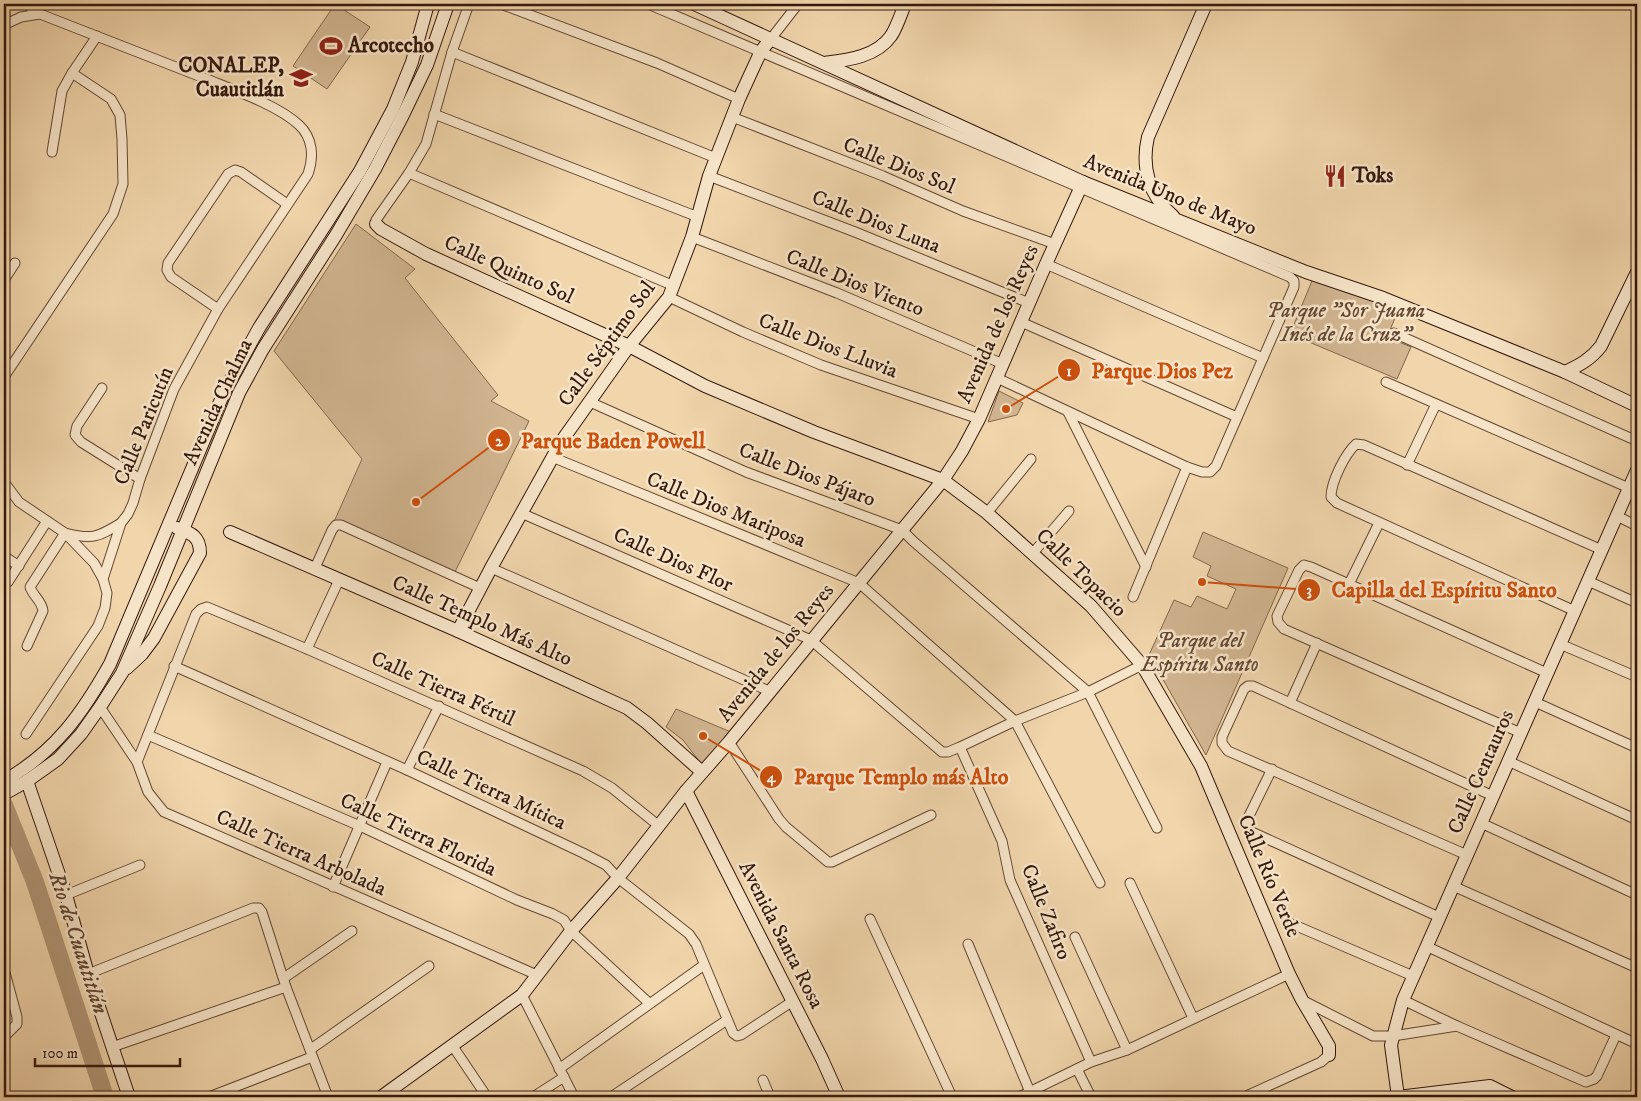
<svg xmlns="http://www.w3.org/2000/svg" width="1641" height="1101" viewBox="0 0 1641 1101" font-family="'IM FELL DW Pica',serif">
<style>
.green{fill:#d1b590;stroke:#83674f}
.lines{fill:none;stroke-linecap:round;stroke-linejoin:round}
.river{stroke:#b19576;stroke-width:18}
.street-casing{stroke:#644835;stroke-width:11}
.secondary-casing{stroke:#35190e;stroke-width:14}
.street{stroke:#f6e4c8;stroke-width:9}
.secondary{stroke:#f6e4c8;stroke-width:12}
.labels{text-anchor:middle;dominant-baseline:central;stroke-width:5;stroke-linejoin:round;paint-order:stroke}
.poi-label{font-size:21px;font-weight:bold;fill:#35190e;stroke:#f6e4c8;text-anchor:start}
.street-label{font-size:21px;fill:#35190e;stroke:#f6e4c8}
.park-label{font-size:21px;font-style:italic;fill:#644835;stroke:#f6e4c8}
.water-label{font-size:22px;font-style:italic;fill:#604432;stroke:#f6e4c8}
.leader{fill:none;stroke:#cd4f0c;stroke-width:2}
.callout-dot{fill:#cd4f0c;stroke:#f6e4c8;stroke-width:2}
.mark-label{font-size:15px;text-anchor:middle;font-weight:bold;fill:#fff}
.callout-label{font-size:22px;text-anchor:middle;font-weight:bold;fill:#cd4f0c;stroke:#f6e4c8;stroke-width:5;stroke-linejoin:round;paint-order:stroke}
</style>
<rect width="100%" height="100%" fill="#f1d5ab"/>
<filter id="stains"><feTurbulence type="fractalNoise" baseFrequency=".004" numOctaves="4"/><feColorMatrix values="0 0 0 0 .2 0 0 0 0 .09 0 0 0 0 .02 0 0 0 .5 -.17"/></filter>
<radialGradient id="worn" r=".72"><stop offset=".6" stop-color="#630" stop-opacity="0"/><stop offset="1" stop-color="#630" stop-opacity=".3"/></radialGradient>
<g class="green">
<path d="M335,4L370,27L327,89L293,66Z"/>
<path d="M356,224L415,269L405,278L498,395L491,401L529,421L453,576L333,524L362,459L274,351Z"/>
<path d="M1314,276L1398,311L1387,337L1411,347L1397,379L1290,334Z"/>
<path d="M999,391L1023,403L1017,415L988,422Z"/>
<path d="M1203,532L1288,568L1206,755L1149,655L1174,600L1191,607L1197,596L1227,609L1236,589L1207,576L1211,566L1193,557Z"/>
<path d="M676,709L731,732L703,766L683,740L666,727Z"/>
</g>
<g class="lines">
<path class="river" d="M4,805L35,882L105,1097"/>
<defs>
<g id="street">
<path d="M501,4L657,63L739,99"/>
<path d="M648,4L1290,277L1294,281V287L1216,466L1210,472H1202L1187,467L997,378"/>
<path d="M4,25L21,17L40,14"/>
<path d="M770,40L798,4"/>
<path d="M452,52L716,158"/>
<path d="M434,114L698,217"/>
<path d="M732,117L883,176L963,211L1055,244"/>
<path d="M52,152L62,91L72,73L97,36"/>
<path d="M409,173L674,286"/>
<path d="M709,176L855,232L1029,303"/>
<path d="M376,224V220L409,173L426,144L452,52L469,4"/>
<path d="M692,237L837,293L1003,364"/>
<path d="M1046,264L1263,358"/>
<path d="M4,280L15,263"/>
<path d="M669,297L743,332L821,365L979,419"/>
<path d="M218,309L171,277L167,270L168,263L228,174L235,170L241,172L287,204"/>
<path d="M1021,322L1237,417"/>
<path d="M1394,333L1637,441"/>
<path d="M4,377L113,214L123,184L122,139L120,115L111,99L72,73"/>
<path d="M1386,382L1629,488"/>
<path d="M102,388L77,426L75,435L81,442L140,479"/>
<path d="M590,402L746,472L902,530L913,541L1088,692L1157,828"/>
<path d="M1068,412L1146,567"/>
<path d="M552,457L859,583L1015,721L1100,883"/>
<path d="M1407,465L1436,404"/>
<path d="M4,482L19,502L65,533L94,563L103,579"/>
<path d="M521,513L811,640L942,752H948L960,747L1015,721L1088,692L1142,665"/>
<path d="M987,513L1031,459"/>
<path d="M1617,516L1637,526"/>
<path d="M65,533C93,540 98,537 121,523"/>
<path d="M1033,553L1069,511"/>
<path d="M4,556L19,566"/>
<path d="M315,568L332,530L336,525H341L480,588"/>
<path d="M491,568L769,691"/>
<path d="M1588,581L1637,603"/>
<path d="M8,582L47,521"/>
<path d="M1349,584L1379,523"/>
<path d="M1133,597L1187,467"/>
<path d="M1575,611L1337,503L1331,497C1331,482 1345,454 1356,444L1364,445L1602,550"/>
<path d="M1560,644L1637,677"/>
<path d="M27,646L43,611C42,601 33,596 30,587L65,533"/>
<path d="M307,649L339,580"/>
<path d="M174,666L407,770L583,853L606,865L618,878L689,934L696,944L733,1033L737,1036L741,1035L793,1001"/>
<path d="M1535,702L1637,748"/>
<path d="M1290,703L1317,643"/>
<path d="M100,707L137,762L148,792L164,812L537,975"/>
<path d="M1521,733L1284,629L1278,622L1277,616L1299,570L1304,565L1311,567L1547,673"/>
<path d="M26,734L98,626L105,608L107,593L103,579L121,523L128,514L133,503L140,479L174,389L218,309L308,174C314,157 313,138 299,125C278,105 231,89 204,78C149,56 95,36 40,14L26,4"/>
<path d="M148,735L360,826L517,900L553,914L564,920L571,931L649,1003"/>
<path d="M729,742L779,819L786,827L828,862H832L931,815"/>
<path d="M960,747L1002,841L1010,880L1091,1062"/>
<path d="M1508,761L1637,820"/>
<path d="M137,762L196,614L201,609L207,607L307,649L583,771L612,788L659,826"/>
<path d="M1272,769L1247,820V827L1252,832L1439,917"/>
<path d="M407,770L439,706"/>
<path d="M1481,823L1637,895"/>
<path d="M1467,855L1228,751L1222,743V737L1244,689L1248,686H1253L1493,796"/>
<path d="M1130,883L1193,1018"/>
<path d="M1453,886L1637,968"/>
<path d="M333,887L387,762"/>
<path d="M66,895L140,865"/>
<path d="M870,919L952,1097"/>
<path d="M1292,924L1413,976"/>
<path d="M1075,937L1127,1050"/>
<path d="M968,944L1030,1092"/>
<path d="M1426,946L1637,1044"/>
<path d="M4,969L17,1017V1024L4,1037"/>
<path d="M88,974L253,908H259L262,912L286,987L328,1097"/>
<path d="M284,978L352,931"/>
<path d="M522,995L574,1097"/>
<path d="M1302,1000L1373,1036H1393L1457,1026"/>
<path d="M1403,1000L1457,1026L1586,1082L1594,1079L1597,1076L1616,1035"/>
<path d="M452,1045L487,1097"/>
<path d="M112,1047L286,987"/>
<path d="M311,1049L429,966"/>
<path d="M559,1069L704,965"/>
<path d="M1077,1069L1091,1097"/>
<path d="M763,1080L770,1097"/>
<path d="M209,1097L312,1057"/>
<path d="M533,1097L564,1077"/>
<path d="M611,1097L727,1020"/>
<path d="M1019,1097L1091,1062L1127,1050L1289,974"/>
<path d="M1244,1097L1321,1062L1329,1055"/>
</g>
<g id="secondary">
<path d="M694,4L1083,182L1306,272L1383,298L1565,372L1637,406"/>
<path d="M824,63C848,60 876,57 891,36C897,27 901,14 905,4"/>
<path d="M1173,216C1149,196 1141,167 1148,137L1206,4"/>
<path d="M376,224L381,229L426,254L629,346L705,386L814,432L943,480L987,513L1091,606L1142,665L1201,766L1289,974L1302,1000L1329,1046V1055"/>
<path d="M1565,372C1580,365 1591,359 1601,346L1637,272"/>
<path d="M230,532L458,631L627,708L647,723L702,772"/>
<path d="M458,631L491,568L561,442L629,346L669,297L692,237L709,176L716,158L739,99L761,51L770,40"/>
<path d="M127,668L142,654L154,638L200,553C200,537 192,533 177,528"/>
<path d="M4,781C55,752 82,714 110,664L225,390L259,328L360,171L393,109L412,62L428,4"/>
<path d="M27,781L66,895L88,974L129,1097"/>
<path d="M686,791L822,1059L839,1097"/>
<path d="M4,794L27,781L58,759L81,734L100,707L122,673L160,586L239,393L263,349L336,235L375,169L403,115L427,65L448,4"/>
<path d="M381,1097L522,995L571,931L618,878L686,791L729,742L943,480L962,451L979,419L1046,264L1083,182"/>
<path d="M1512,1097L1490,1086L1398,1097L1391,1045L1403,1000L1637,470"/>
</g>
</defs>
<use href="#street" class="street-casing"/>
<use href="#secondary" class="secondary-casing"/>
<use href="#street" class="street"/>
<use href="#secondary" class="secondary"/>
</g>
<defs>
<symbol id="stadium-bare" viewBox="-9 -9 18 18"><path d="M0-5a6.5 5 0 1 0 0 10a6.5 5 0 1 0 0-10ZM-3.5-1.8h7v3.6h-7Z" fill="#8f2418" stroke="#f6e4c8" stroke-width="2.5" paint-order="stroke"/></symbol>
<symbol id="school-bare" viewBox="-9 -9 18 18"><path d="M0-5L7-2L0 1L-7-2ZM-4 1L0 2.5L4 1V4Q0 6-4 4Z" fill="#8f2418" stroke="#f6e4c8" stroke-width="2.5" paint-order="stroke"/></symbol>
<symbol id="restaurant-bare" viewBox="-9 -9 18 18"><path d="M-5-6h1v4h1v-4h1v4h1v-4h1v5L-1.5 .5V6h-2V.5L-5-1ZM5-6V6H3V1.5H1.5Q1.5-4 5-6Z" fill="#8f2418" stroke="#f6e4c8" stroke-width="2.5" paint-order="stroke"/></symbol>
</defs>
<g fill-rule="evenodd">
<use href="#stadium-bare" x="315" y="30" width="32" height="32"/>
<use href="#school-bare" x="285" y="62" width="32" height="32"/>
<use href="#restaurant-bare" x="1319" y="160" width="32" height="32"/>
</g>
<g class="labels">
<g class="poi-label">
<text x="348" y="46">Arcotecho</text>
<text x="284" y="66" text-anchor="end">CONALEP,<tspan x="284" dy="24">Cuautitlán</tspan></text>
<text x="1352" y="176">Toks</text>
</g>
<g class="street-label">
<text transform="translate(899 166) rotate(22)">Calle Dios Sol</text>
<text transform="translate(1170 195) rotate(22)">Avenida Uno de Mayo</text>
<text transform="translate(876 222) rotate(22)">Calle Dios Luna</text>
<text transform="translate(509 270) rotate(24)">Calle Quinto Sol</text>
<text transform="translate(855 283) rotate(22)">Calle Dios Viento</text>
<text transform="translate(998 324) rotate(-66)">Avenida de los Reyes</text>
<text transform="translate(607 344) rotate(-54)">Calle Séptimo Sol</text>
<text transform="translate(828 346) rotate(21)">Calle Dios Lluvia</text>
<text transform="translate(218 402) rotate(-65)">Avenida Chalma</text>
<text transform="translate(144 426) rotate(-68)">Calle Paricutín</text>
<text transform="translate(807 475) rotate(21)">Calle Dios Pájaro</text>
<text transform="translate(726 510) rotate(22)">Calle Dios Mariposa</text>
<text transform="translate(673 560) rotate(24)">Calle Dios Flor</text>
<text transform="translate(1081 573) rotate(44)">Calle Topacio</text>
<text transform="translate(482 621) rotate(24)">Calle Templo Más Alto</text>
<text transform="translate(776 653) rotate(-51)">Avenida de los Reyes</text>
<text transform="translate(443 689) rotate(24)">Calle Tierra Fértil</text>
<text transform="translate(1481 772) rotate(-66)">Calle Centauros</text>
<text transform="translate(491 790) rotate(25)">Calle Tierra Mítica</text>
<text transform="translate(418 835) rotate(25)">Calle Tierra Florida</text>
<text transform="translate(301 853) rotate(24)">Calle Tierra Arbolada</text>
<text transform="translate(1269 876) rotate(67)">Calle Río Verde</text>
<text transform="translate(1046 912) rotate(68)">Calle Zafiro</text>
<text transform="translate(781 935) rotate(63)">Avenida Santa Rosa</text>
</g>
<g class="park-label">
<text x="1346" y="311">Parque "Sor Juana<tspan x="1346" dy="24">Inés de la Cruz"</tspan></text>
<text x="1200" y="641">Parque del<tspan x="1200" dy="24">Espíritu Santo</tspan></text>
</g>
<g class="water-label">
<text transform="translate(78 943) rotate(72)">Rio de Cuautitlán</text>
</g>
</g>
<path class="leader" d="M1006 409L1069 370M416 502L499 440M1202 582L1309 590M703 736L771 777"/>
<g class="callout-dot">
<circle cx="1006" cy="409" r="5"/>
<circle cx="416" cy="502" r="5"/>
<circle cx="1202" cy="582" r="5"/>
<circle cx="703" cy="736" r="5"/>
<circle cx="1069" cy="370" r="12"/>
<circle cx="499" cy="440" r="12"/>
<circle cx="1309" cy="590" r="12"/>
<circle cx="771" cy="777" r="12"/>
</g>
<g class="mark-label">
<text x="1069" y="376">1</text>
<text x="499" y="446">2</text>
<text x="1309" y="595">3</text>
<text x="771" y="782">4</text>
</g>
<g class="callout-label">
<text x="1162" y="378">Parque Dios Pez</text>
<text x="613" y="448">Parque Baden Powell</text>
<text x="1444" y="597">Capilla del Espíritu Santo</text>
<text x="901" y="784">Parque Templo más Alto</text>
</g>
<rect width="1641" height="1101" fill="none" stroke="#f1d5ab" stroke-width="20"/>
<rect x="5" y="5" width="1631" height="1091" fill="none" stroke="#35190e" stroke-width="2.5"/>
<rect x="10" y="10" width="1621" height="1081" fill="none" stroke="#35190e"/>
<path d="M35 1058v8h145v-8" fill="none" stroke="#35190e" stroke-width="2.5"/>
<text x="42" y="1058" font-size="15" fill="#35190e" stroke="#f6e4c8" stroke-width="4" paint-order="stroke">100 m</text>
<rect width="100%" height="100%" filter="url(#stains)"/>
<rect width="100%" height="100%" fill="url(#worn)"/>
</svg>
